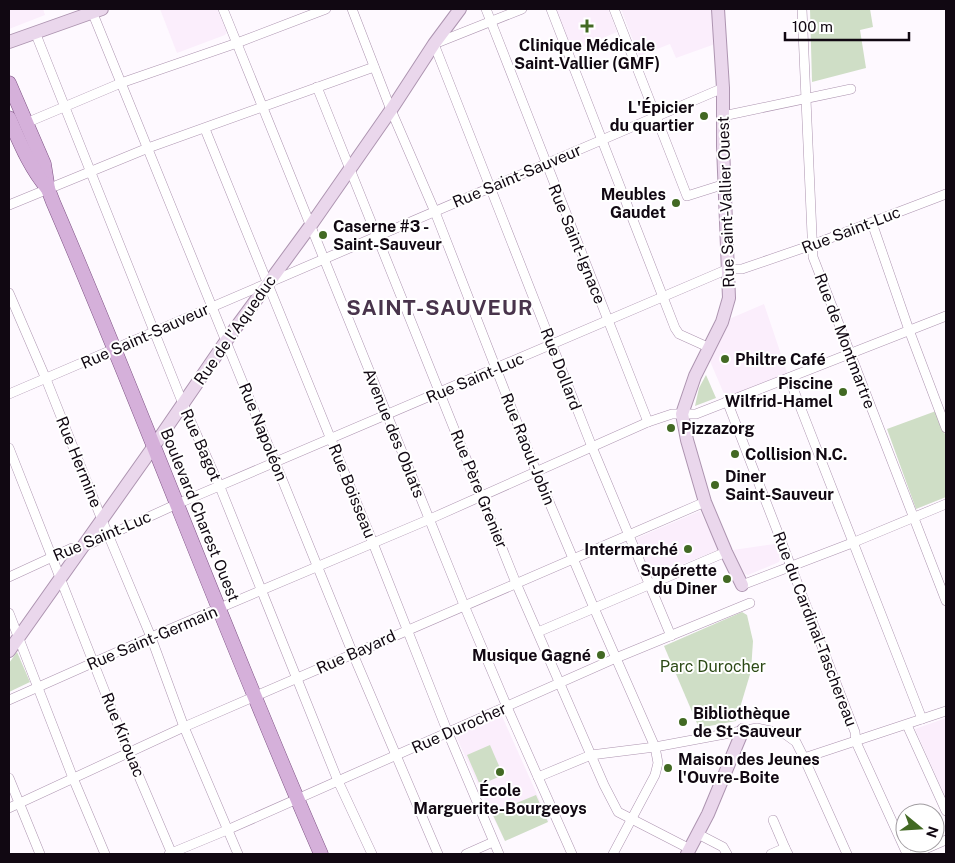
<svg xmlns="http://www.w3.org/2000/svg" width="955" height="863" viewBox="0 0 955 863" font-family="'Public Sans',sans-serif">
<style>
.built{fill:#fbeefc}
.green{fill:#cfdec6}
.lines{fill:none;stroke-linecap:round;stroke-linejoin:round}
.street-casing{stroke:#ad94b0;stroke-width:10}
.secondary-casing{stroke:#ad94b0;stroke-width:14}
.primary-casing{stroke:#7e5384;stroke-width:15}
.street{stroke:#fff;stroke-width:9}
.secondary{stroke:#ead7ec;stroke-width:12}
.primary{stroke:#d5b0da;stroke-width:14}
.poi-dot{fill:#426923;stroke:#fff;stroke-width:2}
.labels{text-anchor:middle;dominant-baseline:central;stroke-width:4;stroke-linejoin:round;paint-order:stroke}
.poi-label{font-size:16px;font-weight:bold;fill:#110812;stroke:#fff;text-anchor:start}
.street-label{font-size:16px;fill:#110812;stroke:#fff}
.park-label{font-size:16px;fill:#2c4915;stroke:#fff}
.district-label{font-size:21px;font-weight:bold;letter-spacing:1px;fill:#49344c;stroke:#fff}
</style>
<rect width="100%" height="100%" fill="#fef9ff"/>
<g class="built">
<path d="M9,9H43L45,15L9,29Z"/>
<path d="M160,9H217L227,32L225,35L177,53Z"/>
<path d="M556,9H608L617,32L572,51Z"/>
<path d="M621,9H712L715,44L676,58L670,44L639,56Z"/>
<path d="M764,304L789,378L727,401L707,354L722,322Z"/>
<path d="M700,511L718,548V550L652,576L636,540L637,538Z"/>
<path d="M775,544L781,557L779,562L748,575L745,574L733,550Z"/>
<path d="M501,714L549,821L505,841L490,811L455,734Z"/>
<path d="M946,718V799L915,729Z"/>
</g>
<g class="green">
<path d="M810,9H870L873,27L860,30L866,68L812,82Z"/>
<path d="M706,375L716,398L695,406L699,388Z"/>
<path d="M936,411L946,437V497L916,509L887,429Z"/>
<path d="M742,612L747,615L753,641L751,671L736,721L699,728L664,646Z"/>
<path d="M17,652L30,682L9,692V663Z"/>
<path d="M490,745L503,775L480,785L467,755Z"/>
<path d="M536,795L548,822L505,841L492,813Z"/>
</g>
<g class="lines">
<defs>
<g id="street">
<path d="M91,9L353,654L438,854"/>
<path d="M223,9L464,605L507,707L572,854"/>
<path d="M352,9L391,110L435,212L536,471L594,608L655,747L658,763L655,775L613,854"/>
<path d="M486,9L648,422"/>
<path d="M522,9L434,44L592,447L671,636"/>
<path d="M551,9L675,328L679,334L710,348"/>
<path d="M614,9L687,196L725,184"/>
<path d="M802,9L813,257L946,601"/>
<path d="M35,32L183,404L220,487L338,781L372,854"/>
<path d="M317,87L516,583L604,785L618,812L690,849"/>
<path d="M723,116L851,89"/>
<path d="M26,123L121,83L237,43L326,9"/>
<path d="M205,129L373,543L448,733L499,854"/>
<path d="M9,205L148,148L374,67"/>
<path d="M872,223L909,330L946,428"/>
<path d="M9,293L46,379L102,520L151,637L184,727L238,854"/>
<path d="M789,378L922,719"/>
<path d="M9,394L723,88"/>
<path d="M727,401L855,732L856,742L907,854"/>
<path d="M9,448L129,753L172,854"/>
<path d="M9,577L72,548H81L177,504L728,269H742L812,245L946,194"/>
<path d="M742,585L852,543L946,504"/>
<path d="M9,613L73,778L105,854"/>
<path d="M538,632L726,552"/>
<path d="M9,700L151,637L430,519L648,422L672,414H696L946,316"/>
<path d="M907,725L946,811"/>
<path d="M804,758L847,854"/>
<path d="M538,777L591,755L655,747L757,728L785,734L796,742L804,758L946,711"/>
<path d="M9,778L40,854"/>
<path d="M9,808L184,727L705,502"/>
<path d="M773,820L785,848"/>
<path d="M698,834L723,847L727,854"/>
<path d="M169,854L227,830L616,658L750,603"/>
<path d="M466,854L493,842"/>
<path d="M771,854L785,848L788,854"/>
<path d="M914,854L946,840"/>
</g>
<g id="secondary">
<path d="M718,9L723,88V146L729,298L722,322L695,376L682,414L687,440L705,502L726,552L742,585"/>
<path d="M9,42L102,9"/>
<path d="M9,651L154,446L226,341L311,225L391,110L434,44L460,9"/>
<path d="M687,854L708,814L743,730"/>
</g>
<g id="primary">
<path d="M9,83L44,164L48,189L53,202C146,418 227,639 321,854"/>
<path d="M9,118C20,143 30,168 48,189"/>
</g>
</defs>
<use href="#street" class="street-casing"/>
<use href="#secondary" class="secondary-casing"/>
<use href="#primary" class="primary-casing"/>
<use href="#street" class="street"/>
<use href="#secondary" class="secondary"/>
<use href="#primary" class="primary"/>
</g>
<g class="poi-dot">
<path d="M584.5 18.5h5v5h5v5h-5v5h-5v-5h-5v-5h5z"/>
<circle cx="704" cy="116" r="5"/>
<circle cx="676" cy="203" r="5"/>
<circle cx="323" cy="235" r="5"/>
<circle cx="725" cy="359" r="5"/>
<circle cx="843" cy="392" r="5"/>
<circle cx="671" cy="428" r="5"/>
<circle cx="735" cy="454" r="5"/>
<circle cx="715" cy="485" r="5"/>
<circle cx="688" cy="549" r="5"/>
<circle cx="727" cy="579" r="5"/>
<circle cx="601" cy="655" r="5"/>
<circle cx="683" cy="722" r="5"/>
<circle cx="668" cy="768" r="5"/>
<circle cx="500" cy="772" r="5"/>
</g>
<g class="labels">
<g class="poi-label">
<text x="587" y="45" text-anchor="middle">Clinique Médicale<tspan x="587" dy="18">Saint-Vallier (GMF)</tspan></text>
<text x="694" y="107" text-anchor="end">L'Épicier<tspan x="694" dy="18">du quartier</tspan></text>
<text x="666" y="194" text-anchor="end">Meubles<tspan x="666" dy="18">Gaudet</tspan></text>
<text x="333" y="226">Caserne #3 -<tspan x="333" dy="18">Saint-Sauveur</tspan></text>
<text x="735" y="359">Philtre Café</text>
<text x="833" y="383" text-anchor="end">Piscine<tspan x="833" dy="18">Wilfrid-Hamel</tspan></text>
<text x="681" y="428">Pizzazorg</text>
<text x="745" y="454">Collision N.C.</text>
<text x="725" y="476">Diner<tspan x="725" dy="18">Saint-Sauveur</tspan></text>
<text x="678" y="549" text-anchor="end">Intermarché</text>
<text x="717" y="570" text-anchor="end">Supérette<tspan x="717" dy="18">du Diner</tspan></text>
<text x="591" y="655" text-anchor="end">Musique Gagné</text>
<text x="693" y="713">Bibliothèque<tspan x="693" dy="18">de St-Sauveur</tspan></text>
<text x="678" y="759">Maison des Jeunes<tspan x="678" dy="18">l'Ouvre-Boite</tspan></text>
<text x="500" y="790" text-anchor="middle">École<tspan x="500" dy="18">Marguerite-Bourgeoys</tspan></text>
</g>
<g class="street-label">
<text transform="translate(517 176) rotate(-23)">Rue Saint-Sauveur</text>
<text transform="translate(726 202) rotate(-92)">Rue Saint-Vallier Ouest</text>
<text transform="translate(851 230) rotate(-21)">Rue Saint-Luc</text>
<text transform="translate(577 244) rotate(68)">Rue Saint-Ignace</text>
<text transform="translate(235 330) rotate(-55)">Rue de l'Aqueduc</text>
<text transform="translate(145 336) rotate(-24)">Rue Saint-Sauveur</text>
<text transform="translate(845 341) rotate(69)">Rue de Montmartre</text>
<text transform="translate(561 369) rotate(69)">Rue Dollard</text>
<text transform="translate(475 378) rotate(-23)">Rue Saint-Luc</text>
<text transform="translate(263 432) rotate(68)">Rue Napoléon</text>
<text transform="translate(394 433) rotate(68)">Avenue des Oblats</text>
<text transform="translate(201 445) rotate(66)">Rue Bagot</text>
<text transform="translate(528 449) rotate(68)">Rue Raoul-Jobin</text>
<text transform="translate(79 462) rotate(68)">Rue Hermine</text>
<text transform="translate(479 489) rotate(68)">Rue Père Grenier</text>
<text transform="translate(352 491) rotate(68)">Rue Boisseau</text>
<text transform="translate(200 515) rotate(68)">Boulevard Charest Ouest</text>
<text transform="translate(102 536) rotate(-23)">Rue Saint-Luc</text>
<text transform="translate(815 629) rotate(69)">Rue du Cardinal-Taschereau</text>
<text transform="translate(152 638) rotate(-23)">Rue Saint-Germain</text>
<text transform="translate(356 652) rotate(-24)">Rue Bayard</text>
<text transform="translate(459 728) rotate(-24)">Rue Durocher</text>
<text transform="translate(123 735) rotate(68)">Rue Kirouac</text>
</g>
<g class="park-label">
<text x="713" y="666">Parc Durocher</text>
</g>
<g class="district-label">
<text x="440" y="307">SAINT-SAUVEUR</text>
</g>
</g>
<rect width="955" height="863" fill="none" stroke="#110812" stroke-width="20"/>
<g transform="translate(920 828) rotate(108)"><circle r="24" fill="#ffffff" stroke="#a09ca0"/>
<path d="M0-4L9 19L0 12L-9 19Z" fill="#426923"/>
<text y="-8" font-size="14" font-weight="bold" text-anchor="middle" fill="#110812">N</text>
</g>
<path d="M785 32v8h124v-8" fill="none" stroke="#110812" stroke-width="2.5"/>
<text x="792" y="32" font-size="15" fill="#110812" stroke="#ffffff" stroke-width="4" paint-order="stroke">100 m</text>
</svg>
